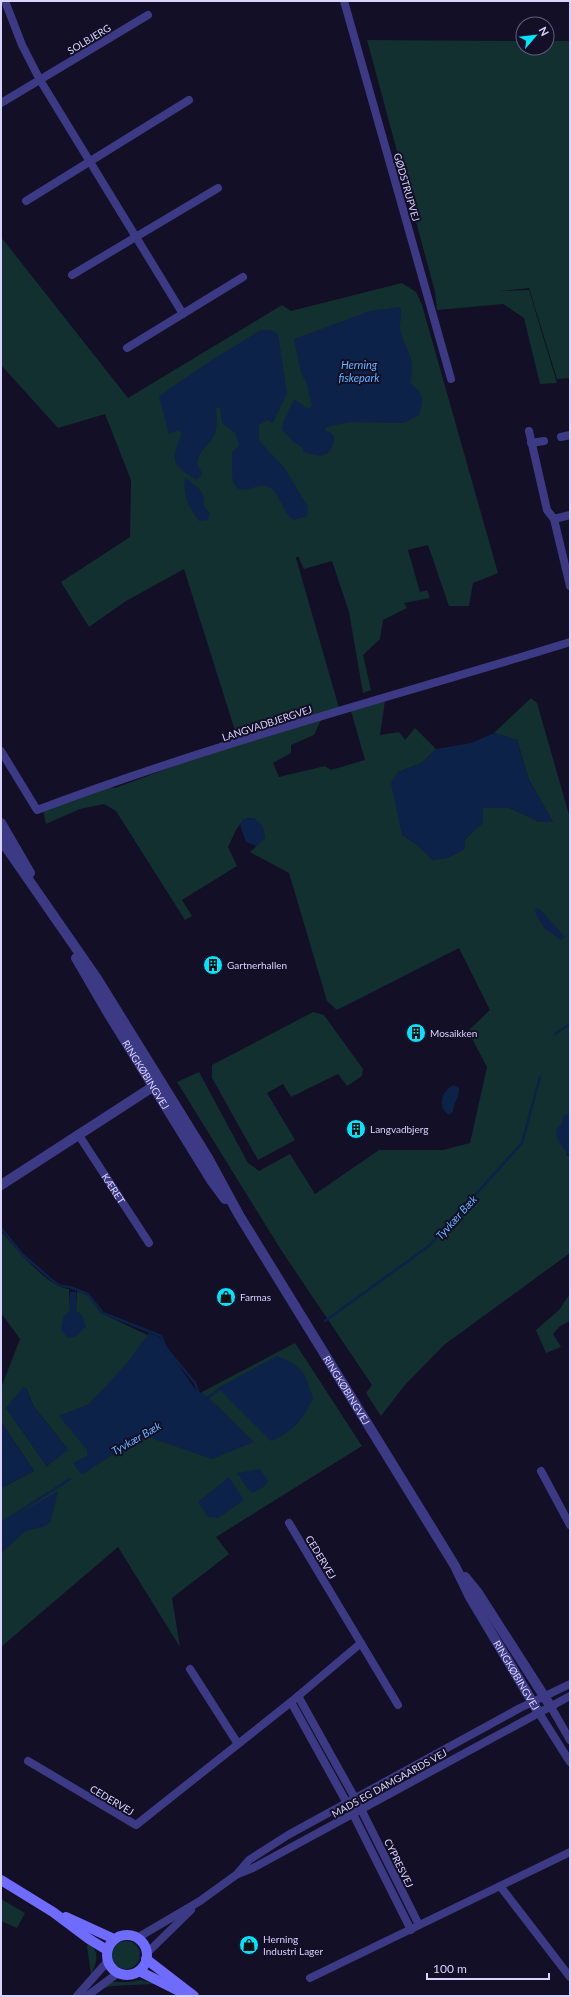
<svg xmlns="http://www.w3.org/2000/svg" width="571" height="1997" viewBox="0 0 571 1997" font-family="Lato,sans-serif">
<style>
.green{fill:#12302f;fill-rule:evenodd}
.water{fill:#0c2248}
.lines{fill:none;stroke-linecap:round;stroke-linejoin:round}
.stream{stroke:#0c2248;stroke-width:2.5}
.minor{stroke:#3d3a85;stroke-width:8}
.tertiary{stroke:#3d3a85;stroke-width:10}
.secondary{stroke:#6f6bff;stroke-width:10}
.labels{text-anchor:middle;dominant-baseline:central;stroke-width:4;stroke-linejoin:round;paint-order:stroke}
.street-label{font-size:10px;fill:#d9d4ff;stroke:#130f26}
.poi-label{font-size:10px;fill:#d9d4ff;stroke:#130f26;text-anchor:start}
.water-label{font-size:11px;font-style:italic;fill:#62b6ff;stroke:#130f26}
</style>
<rect width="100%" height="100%" fill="#130f26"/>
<g class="green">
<path d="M367,40L523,41V48H547V41H570V378L557,379L529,288L500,291L529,290L557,383L540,384L524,318L503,304L437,310L435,292Z"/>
<path d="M1,237L128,398L282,305L291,311L402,283L416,292L422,305L498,573L473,583L469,606H449L428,545L408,550L420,592L427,590L430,598L404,603L407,608L383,620L380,639L363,655L371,690L363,693L349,612L332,561L304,569L298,556L296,558L339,708L237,737L184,569L126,601L89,627L61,582L130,537L131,480L105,414L58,428L1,365Z"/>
<path d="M531,698L537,703L570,818V1113L563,1117L567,1155L570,1157V1253L444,1345L404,1386L381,1416L366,1393L372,1385L283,1253L177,1082L199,1072L248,1163L259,1171L290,1154L315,1194L379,1150H443L470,1143L487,1067L468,1031L490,1010L459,948L337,1010L327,1001L289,873L250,852L265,838L254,818L244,819L236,830L228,847L237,866L182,900L192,916L185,920L116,811L104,804L80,809L46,824L43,810L108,787L115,788L180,764L322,718L314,735L291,745V753L273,763L279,777L325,766L331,770L365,760L351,711L385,701L380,735L399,732L405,740L415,728L436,749L422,763L398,772L402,835L416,844L433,860L465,839L482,823V808H510L540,822H553L529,780L517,740L494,733Z"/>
<path d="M313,1012L324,1015L363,1069L362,1076L347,1086L338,1074L291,1097L283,1084L267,1093L295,1140L258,1160L212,1078V1065Z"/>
<path d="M1,1231C15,1247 48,1288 69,1289L70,1311L82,1316L76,1311L77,1290L89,1296L101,1313L156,1339L198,1398L202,1392L295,1343L362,1446L216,1537L229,1554L172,1598L180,1647L118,1547L1,1647V1488L34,1471L1,1422V1388L20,1339L1,1313ZM26,1388L34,1407L67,1448L47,1466L6,1408Z"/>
<path d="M570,1294V1321L560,1326L553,1334L561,1347L546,1353L536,1330L559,1310Z"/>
<path d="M1,1899L25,1913L17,1928L1,1921Z"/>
<circle cx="126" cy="1955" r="14"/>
<path d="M89,1942C100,1953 97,1962 91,1975L87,1946Z"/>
<path d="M141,1980L155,1984L112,1986L105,1988L103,1987L110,1982H129Z"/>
</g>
<g class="water">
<path d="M400,307C403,317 399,322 400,329C405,352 417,355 410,383C424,394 424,398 419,415L406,422L402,423L350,422L326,427L325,431L330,432L334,436C334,456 322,459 304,452L302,447L293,442L282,429L283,423L294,399L308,409L312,406L306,382L301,373L294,339L370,311Z"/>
<path d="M261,330H271L278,334L287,393L273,423L267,420L259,425V441L284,467L308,507L307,516L294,520C283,514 282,499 273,490C260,478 242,499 234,484C231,479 233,460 232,453L239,445L235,433L222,423L220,407L216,408C217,418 218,431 212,439C205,450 200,449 197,463L202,473L197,480C170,464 171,461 182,433L178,430L169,434L159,396L209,362Z"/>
<path d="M185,477C196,487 206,490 204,506L210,513L208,520L199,521C188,506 183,496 185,477Z"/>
<path d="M494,733L517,740L529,780L553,822H540L510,808H483V823L465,839L464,850L448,858L433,860L416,844L402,835L391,783L398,772L422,763L436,749L471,743Z"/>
<path d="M254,818L263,826L265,838L257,846L246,842L240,825L244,819Z"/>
<path d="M536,908L540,909L565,937L561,940L544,928L535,912Z"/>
<path d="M454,1085L459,1088C460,1097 453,1103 453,1112L449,1115C437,1107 441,1090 454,1085Z"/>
<path d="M570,1113V1157L558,1141L556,1130L562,1123L563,1116Z"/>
<path d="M70,1292H76V1311L82,1316L86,1326L77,1336L68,1338L61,1330L63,1317L70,1311Z"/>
<path d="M149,1333L159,1337L195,1389L209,1398L254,1442L212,1459L148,1437L138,1438L83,1474L80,1473L73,1463L87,1456V1450L59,1416L89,1404L127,1363Z"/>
<path d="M277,1356C302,1365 305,1373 313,1398C302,1421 295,1430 271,1441L218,1388Z"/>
<path d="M23,1387L26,1388L34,1407L67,1448L68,1450L47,1466L6,1408Z"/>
<path d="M1,1422L34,1471L1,1488Z"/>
<path d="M260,1469L268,1481L265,1486L252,1493L248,1489L237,1473Z"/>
<path d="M229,1477L244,1500L218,1518L208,1517L198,1502Z"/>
<path d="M58,1491L51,1520L46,1526L26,1531L1,1553V1524Z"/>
</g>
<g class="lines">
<g class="stream">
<path d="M555,1034L570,1024"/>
<path d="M1,1228L22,1254L53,1281L61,1286L70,1287L88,1294L103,1313L161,1336L166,1348L195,1383L199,1394"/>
<path d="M325,1321L430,1245L522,1143L540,1077"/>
<path d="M206,1399L221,1388"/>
<path d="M1,1523L70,1479"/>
</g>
<g class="minor">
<path d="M5,1L22,45L40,80L183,314"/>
<path d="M344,1L451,379"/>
<path d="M1,103L148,15"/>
<path d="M26,201L189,100"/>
<path d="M72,275L218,188"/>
<path d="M127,348L243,277"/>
<path d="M529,431L547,510L554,519L570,586"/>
<path d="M561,437L570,435"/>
<path d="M531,443L544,441"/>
<path d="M554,519L570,515"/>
<path d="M1,751L37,810C212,744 392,697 570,642"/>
<path id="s1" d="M78,1134L149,1243"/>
<path d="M541,1471L570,1525"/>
<path d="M289,1523L398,1705"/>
<path d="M190,1669L238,1744"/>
<path d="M298,1696L361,1809L419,1925"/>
<path d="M291,1702L353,1814L411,1930"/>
<path d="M551,1707L570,1740"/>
<path d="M539,1713L570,1762"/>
<path d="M28,1761L136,1825L291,1702L361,1643"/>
<path d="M238,1874L253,1868L570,1696"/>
<path d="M500,1886L570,1852"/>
<path d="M137,1938L200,1901L236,1875L249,1860L288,1835L520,1708L570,1684"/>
<path d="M147,1953L191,1910"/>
<path d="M310,1978L500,1886L570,1977"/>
<path d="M77,1996L107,1962"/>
<path d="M87,1996L118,1973"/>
</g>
<g class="tertiary">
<path d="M1,823L30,873"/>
<path id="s2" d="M1,840L96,977L208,1158L239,1215L455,1566L470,1597L539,1713"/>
<path id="s3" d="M76,958L108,1013L211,1180L225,1199"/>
<path d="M1,1185L154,1086"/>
<path d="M465,1577L478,1593L551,1707"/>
</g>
<g class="secondary">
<path d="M1,1880L53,1912L89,1939L107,1950"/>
<path d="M66,1917L114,1939"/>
<circle cx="127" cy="1955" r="20"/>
<path d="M146,1959L194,1996"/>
<path d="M139,1971L187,1995"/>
</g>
</g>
<defs>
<symbol id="building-disc" viewBox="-11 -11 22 22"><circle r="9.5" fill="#00e5ff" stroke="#130f26"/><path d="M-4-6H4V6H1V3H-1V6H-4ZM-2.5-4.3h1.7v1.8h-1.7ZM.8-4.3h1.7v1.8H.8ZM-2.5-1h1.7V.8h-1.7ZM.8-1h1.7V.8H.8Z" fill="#111"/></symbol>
<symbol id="shop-disc" viewBox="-11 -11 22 22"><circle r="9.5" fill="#00e5ff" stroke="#130f26"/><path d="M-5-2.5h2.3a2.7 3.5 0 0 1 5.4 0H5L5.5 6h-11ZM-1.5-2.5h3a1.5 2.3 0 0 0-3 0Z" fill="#111"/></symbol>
</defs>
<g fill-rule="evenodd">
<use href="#building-disc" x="202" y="954" width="22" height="22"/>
<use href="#building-disc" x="405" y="1022" width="22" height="22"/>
<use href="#building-disc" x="345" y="1118" width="22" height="22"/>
<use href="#shop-disc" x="215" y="1286" width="22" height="22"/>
<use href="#shop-disc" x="238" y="1934" width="22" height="22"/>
</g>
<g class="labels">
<g class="street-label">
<text transform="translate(89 39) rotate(-31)">SOLBJERG</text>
<text transform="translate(407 187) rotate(74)">GØDSTRUPVEJ</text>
<text transform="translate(267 723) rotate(-18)">LANGVADBJERGVEJ</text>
<text stroke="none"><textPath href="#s3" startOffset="136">RINGKØBINGVEJ</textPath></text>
<text stroke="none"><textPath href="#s1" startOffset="65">KÆRET</textPath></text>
<text stroke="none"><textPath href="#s2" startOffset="650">RINGKØBINGVEJ</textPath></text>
<text transform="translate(321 1557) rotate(59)">CEDERVEJ</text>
<text stroke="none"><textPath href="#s2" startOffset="982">RINGKØBINGVEJ</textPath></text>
<text transform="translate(389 1783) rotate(-29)">MADS EG DAMGAARDS VEJ</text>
<text transform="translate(112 1800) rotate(31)">CEDERVEJ</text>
<text transform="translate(399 1863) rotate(64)">CYPRESVEJ</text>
</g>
<g class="poi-label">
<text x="227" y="965">Gartnerhallen</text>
<text x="430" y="1033">Mosaikken</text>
<text x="370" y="1129">Langvadbjerg</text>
<text x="240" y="1297">Farmas</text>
<text x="263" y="1939">Herning<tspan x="263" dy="12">Industri Lager</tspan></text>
</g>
<g class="water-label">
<text x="359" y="364">Herning<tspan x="359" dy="13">fiskepark</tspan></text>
<text transform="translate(456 1217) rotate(-48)">Tyvkær Bæk</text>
<text transform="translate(136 1438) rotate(-30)">Tyvkær Bæk</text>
</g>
</g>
<rect width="571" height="1997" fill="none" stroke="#d9d4ff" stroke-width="4"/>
<g transform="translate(535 36) rotate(62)"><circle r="19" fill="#130f26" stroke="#625e7d"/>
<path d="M0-3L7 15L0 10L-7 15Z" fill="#00e5ff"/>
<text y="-6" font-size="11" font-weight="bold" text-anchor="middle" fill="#d9d4ff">N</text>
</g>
<path d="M427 1973v6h122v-6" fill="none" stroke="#d9d4ff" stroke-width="2"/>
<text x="433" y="1973" font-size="12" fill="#d9d4ff" stroke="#130f26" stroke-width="3" paint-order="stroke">100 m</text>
</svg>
